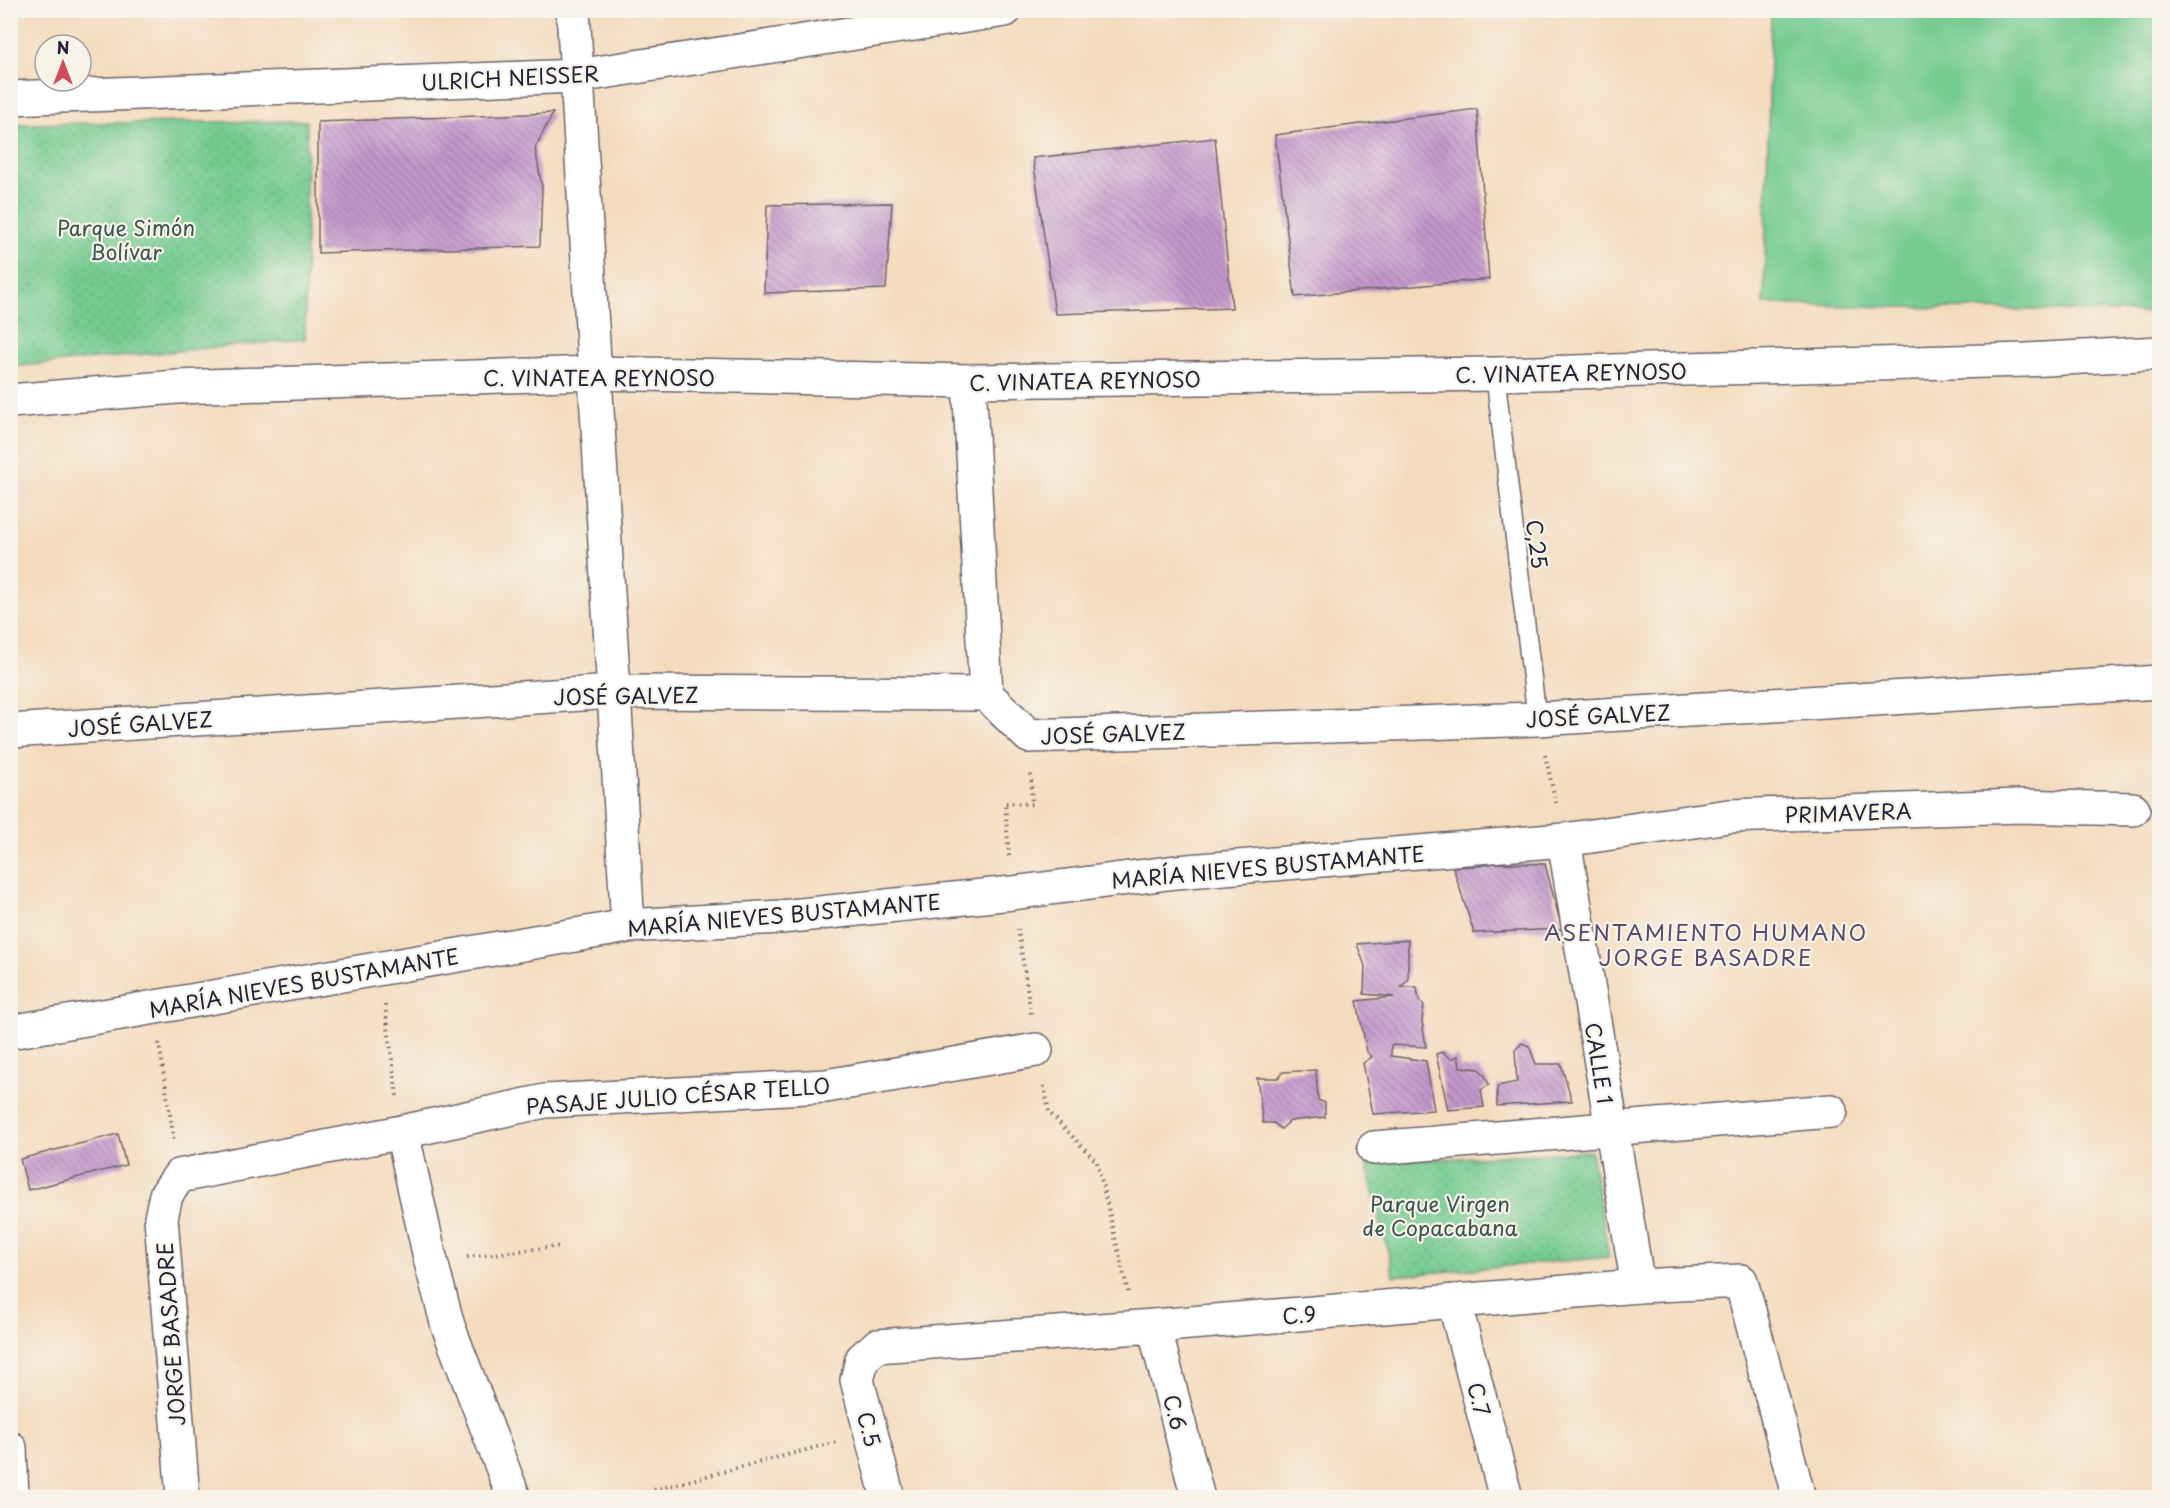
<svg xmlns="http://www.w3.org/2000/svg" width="2170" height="1508" viewBox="0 0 2170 1508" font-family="'Playpen Sans',sans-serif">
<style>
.grass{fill:url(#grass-dots);stroke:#4c7666;stroke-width:1.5}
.garden{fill:#75cb90;stroke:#4c7666;stroke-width:1.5}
.building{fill:url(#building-back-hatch)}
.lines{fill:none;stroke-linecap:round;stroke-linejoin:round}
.lane-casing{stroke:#6c6369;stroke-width:21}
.street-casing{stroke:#6c6369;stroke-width:36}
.path{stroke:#6c6369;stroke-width:4;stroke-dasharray:1.5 4.5;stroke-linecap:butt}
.lane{stroke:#fff;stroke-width:18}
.street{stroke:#fff;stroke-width:33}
.labels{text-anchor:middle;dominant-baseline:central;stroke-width:4.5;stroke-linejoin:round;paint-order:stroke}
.street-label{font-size:21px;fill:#22223b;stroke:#f7f3e8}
.park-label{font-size:21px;fill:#3b5554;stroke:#f7f3e8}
.neighbourhood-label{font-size:22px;letter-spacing:1.5px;fill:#5a4b6e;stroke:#f7f3e8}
</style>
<defs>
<pattern id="grass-dots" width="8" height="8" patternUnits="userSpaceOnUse" patternTransform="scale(1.5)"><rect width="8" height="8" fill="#75cb90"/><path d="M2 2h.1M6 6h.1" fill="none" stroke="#65ae7d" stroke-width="1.8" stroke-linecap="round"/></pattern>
<pattern id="building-back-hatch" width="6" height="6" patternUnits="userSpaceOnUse" patternTransform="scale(1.5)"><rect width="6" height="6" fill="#c398cc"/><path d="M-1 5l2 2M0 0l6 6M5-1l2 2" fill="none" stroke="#9e7ca7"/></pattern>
</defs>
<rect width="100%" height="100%" fill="#f7f3e8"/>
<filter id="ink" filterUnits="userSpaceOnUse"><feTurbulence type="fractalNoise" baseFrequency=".0167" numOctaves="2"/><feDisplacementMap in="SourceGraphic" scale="12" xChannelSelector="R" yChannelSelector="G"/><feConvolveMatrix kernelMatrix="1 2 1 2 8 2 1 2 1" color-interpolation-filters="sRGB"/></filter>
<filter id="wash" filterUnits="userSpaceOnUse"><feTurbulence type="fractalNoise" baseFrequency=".008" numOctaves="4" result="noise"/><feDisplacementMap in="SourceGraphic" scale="24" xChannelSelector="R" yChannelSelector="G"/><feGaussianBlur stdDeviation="1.35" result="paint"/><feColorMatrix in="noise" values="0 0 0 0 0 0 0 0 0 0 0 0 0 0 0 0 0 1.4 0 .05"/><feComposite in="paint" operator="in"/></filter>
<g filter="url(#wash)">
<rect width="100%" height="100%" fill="#f4dbbe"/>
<g class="grass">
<path d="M307,121L305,339L11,367V124Z"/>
<path d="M1591,1151L1609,1257L1394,1276L1366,1163Z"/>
</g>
<path class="garden" d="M1771,11H2159V313L1764,304Z"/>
<g id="blocks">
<g class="building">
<path d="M1477,109L1489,279L1295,297L1275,135Z"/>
<path d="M553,113L535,148L542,187L540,246L318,253V122Z"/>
<path d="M1215,138L1232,308L1055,314L1033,158Z"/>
<path d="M892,203L886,289L764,293L767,205Z"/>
<path d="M1494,863L1545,864L1562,929L1474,933L1453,867L1479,866Z"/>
<path d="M1408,940V980L1401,987H1417L1419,1001L1424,1005L1422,1021L1426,1047L1391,1045V1056L1426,1061L1434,1110L1373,1114L1363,1063L1372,1057L1367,1052L1357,1001L1394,997L1364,994L1365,966L1357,944Z"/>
<path d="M1522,1043L1529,1046L1536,1064H1561L1572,1101L1497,1106V1086L1517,1082L1515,1050Z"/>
<path d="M1442,1052L1451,1059L1458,1056L1460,1067L1479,1069L1485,1076L1489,1085L1481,1090L1484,1107L1448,1110L1436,1054Z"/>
<path d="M1316,1070L1318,1100L1325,1103V1117L1290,1121L1281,1129L1274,1123H1263L1257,1078H1278L1283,1072Z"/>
<path d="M118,1134L126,1165L28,1190L20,1159Z"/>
</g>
</g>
</g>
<g filter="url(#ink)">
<use href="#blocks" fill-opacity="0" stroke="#6c6369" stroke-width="1.5"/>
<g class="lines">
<defs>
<path id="lane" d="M1495,374L1537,719"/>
<g id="street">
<path d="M573,10L628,926"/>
<path d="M10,98L577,76L1005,10"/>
<path d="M969,381L986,694"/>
<path d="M10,401L177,387L594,373L969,381L1495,374L2026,360L2160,353"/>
<path d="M10,731L613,692L986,694L1029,736L1537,719L2160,682"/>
<path d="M1564,840L1638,1286"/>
<path d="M10,1032L628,926L781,917L1012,893L1176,872L1564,840L1729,816L2019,806L2133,809"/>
<path d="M402,1132L431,1262L448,1326L514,1498"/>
<path d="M1374,1148L1831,1111"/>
<path d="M1454,1301L1506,1498"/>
<path d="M1154,1326L1198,1498"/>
<path d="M10,1448L12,1498"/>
<path d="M183,1498L161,1218L166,1195L179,1176L402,1132L545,1101L826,1086L1036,1050"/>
<path d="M888,1498L857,1380L862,1359L877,1346L1154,1326L1638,1286L1741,1281L1799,1498"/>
</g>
</defs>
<use href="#lane" class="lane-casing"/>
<use href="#street" class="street-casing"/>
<g class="path">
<path d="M1545,755L1556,803"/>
<path d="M1009,856L1005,803L1032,804L1031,773"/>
<path d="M1018,929L1031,1014"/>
<path d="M385,1005L397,1096"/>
<path d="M159,1043L174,1140"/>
<path d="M1044,1086L1049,1112L1097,1162L1128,1292"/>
<path d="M467,1257L561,1246"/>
<path d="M654,1490L836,1442"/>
</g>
<use href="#lane" class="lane"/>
<use href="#street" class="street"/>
</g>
</g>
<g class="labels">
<g class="street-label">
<text transform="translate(510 77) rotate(-3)">ULRICH NEISSER</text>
<text transform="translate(1571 372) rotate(-1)">C. VINATEA REYNOSO</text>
<text x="599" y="377">C. VINATEA REYNOSO</text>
<text transform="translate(1085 380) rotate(-1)">C. VINATEA REYNOSO</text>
<text transform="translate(1538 544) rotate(83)">C,25</text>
<text transform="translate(626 695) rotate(-1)">JOSÉ GALVEZ</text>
<text transform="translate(1598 715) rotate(-3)">JOSÉ GALVEZ</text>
<text transform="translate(140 723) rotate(-4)">JOSÉ GALVEZ</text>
<text transform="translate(1113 733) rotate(-2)">JOSÉ GALVEZ</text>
<text transform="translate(1848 812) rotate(-2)">PRIMAVERA</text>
<text transform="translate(1268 866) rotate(-5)">MARÍA NIEVES BUSTAMANTE</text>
<text transform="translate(784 914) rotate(-5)">MARÍA NIEVES BUSTAMANTE</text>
<text transform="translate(304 982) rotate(-10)">MARÍA NIEVES BUSTAMANTE</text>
<text transform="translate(1600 1063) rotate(81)">CALLE 1</text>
<text transform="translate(678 1095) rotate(-4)">PASAJE JULIO CÉSAR TELLO</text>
<text transform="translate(1299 1314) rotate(-5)">C.9</text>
<text transform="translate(170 1334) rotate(-94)">JORGE BASADRE</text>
<text transform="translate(1480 1399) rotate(75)">C.7</text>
<text transform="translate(1176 1412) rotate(76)">C.6</text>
<text transform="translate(870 1429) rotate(75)">C.5</text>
</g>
<g class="park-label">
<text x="126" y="227">Parque Simón<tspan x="126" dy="24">Bolívar</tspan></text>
<text x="1440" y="1203">Parque Virgen<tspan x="1440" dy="24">de Copacabana</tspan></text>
</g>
<g class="neighbourhood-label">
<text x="1706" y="931">ASENTAMIENTO HUMANO<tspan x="1706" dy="25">JORGE BASADRE</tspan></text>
</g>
</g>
<rect width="2170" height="1508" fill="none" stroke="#f7f3e8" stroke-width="36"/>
<g transform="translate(63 63)"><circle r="28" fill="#f7f3e8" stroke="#a29fa3" stroke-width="1.5"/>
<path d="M0-4.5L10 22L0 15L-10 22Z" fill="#d1495b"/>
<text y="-9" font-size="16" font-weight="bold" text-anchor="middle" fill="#22223b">N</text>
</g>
</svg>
